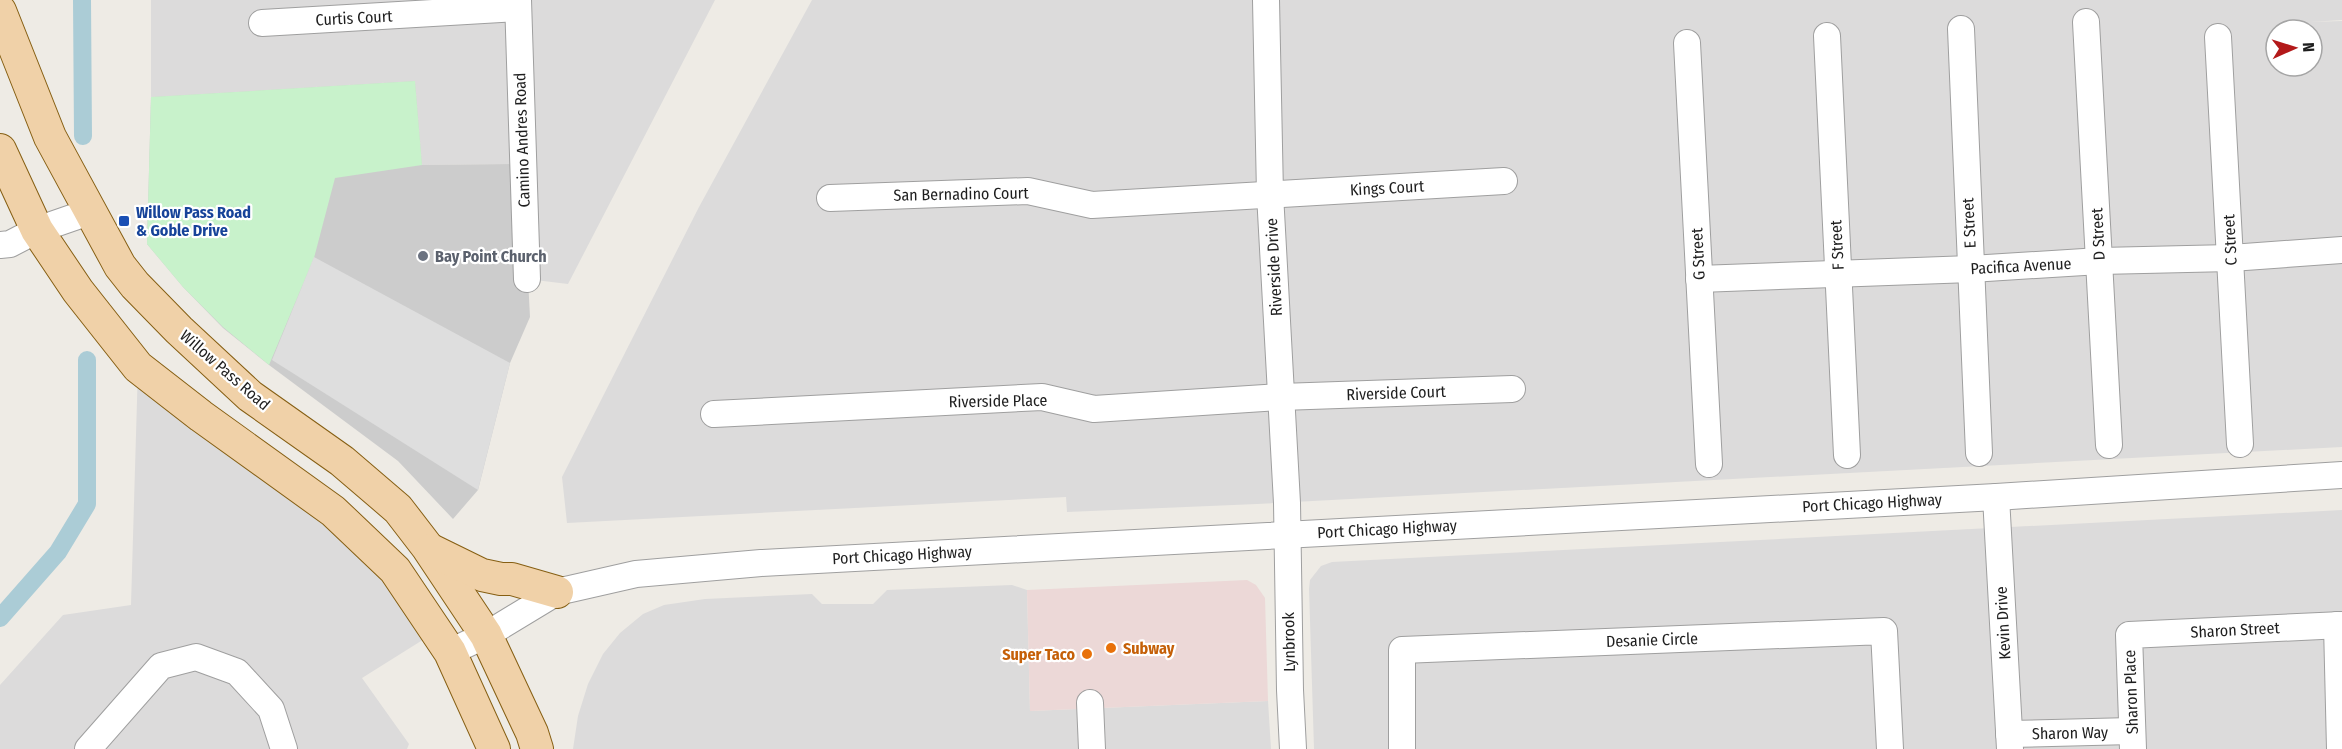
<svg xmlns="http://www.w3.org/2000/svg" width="2342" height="749" viewBox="0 0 2342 749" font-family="'Fira Sans Condensed',sans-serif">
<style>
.residential{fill:#dcdbdb;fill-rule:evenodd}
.commercial{fill:#ecd8d7}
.religious{fill:#ccc}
.park{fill:#c8f2cb}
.parking{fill:#dedede}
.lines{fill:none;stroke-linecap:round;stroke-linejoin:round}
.canal{stroke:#abccd6;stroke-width:18}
.minor-casing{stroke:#9f9f9f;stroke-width:28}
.major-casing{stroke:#865f13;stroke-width:34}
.minor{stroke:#fff;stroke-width:26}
.major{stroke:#f0d1a8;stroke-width:32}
.transit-dot{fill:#1a4fb4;stroke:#fff;stroke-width:2}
.worship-dot{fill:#6b7280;stroke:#fff;stroke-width:2}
.food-dot{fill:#e8710a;stroke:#fff;stroke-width:2}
.labels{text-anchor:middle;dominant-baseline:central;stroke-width:4.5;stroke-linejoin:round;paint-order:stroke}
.street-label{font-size:16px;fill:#1e1e1e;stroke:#fff}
.transit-label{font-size:16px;font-weight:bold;fill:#164399;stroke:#fff;text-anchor:start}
.worship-label{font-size:16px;font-weight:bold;fill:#5b616d;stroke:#fff;text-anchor:start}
.food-label{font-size:16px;font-weight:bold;fill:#c56008;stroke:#fff;text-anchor:start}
</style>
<rect width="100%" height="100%" fill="#eeebe5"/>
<g class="residential">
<path d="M151,0H715L568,284L527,279L522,164L422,165L415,81L151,97Z"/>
<path d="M812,0H2342V20L2310,22L2342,21V447L1257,504L1067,512L1066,497L567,523L562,477L699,207ZM2276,30H2312V66H2276Z"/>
<path d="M138,367L333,511L437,631L362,678L409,744L407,749H0V685L63,615L131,605Z"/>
<path d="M2342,510V749H1314L1309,589L1310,580L1321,566L1332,562Z"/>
<path d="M1012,585L1027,590L1030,711L1268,701L1271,749H573L578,716L588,684L603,654L620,633L643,614L664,605L705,599L812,594L822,604H873L887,590Z"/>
</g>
<path class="commercial" d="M1247,580L1256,585L1265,598L1268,701L1030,711L1027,590Z"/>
<path class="religious" d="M415,81L422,165L522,164L530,317L510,363L478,490L453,519L398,461L269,365L223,328L183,287L147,244L151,97Z"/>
<path class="park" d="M415,81L422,165L335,178L314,258L269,365L223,327L183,287L147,244L151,97Z"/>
<path class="parking" d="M314,257L510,363L478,490L272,360Z"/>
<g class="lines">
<g class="canal">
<path d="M82,0L83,136"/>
<path d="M0,618L58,552L87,504V360"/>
</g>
<defs>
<g id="minor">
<path d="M518,0L527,279"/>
<path d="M1266,0L1270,194L1287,503L1290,690L1293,749"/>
<path d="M2086,22L2109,445"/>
<path d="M262,23L518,8"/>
<path d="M1961,29L1979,453"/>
<path d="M1827,36L1847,455"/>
<path d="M2218,37L2240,444"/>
<path d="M1687,43L1709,464"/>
<path d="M830,198L1028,191L1092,205L1504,181"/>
<path d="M0,245L10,244L37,230L89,212"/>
<path d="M1699,279L1971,269L2100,261L2231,258L2342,250"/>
<path d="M714,414L1042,397L1094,409L1281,397L1512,389"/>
<path d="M1996,497L2010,749"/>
<path d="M2337,625L2340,749"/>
<path d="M450,652L486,635L557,592L636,574L761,563L1996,497L2342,475"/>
<path d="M1090,703L1092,749"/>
<path d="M2009,734L2132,731"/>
<path d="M88,749L161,666L196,657L237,672L271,709L284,749"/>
<path d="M1402,749V650L1884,631L1890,749"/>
<path d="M2133,749L2129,635L2342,625"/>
</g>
<g id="major">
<path d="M0,11L50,137L120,266L135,285L179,330L250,396L342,461L398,509L428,548L486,635L532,733L537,749"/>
<path d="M0,150L37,230L78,291L138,367L201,416L333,511L395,570L450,652L494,749"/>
<path d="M431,550L482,575L501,579H512L557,592"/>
</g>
</defs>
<use href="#minor" class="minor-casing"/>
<use href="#major" class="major-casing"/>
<use href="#minor" class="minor"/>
<use href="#major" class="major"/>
</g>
<rect class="transit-dot" x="118" y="215" width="12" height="12" rx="3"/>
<circle class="worship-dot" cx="423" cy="256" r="6"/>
<g class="food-dot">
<circle cx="1111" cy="648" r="6"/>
<circle cx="1087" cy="654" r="6"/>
</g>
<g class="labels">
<g class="street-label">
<text transform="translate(354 18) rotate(-3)">Curtis Court</text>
<text transform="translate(522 140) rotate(-92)">Camino Andres Road</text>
<text transform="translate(1387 188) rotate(-3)">Kings Court</text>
<text transform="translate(961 194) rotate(-1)">San Bernadino Court</text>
<text transform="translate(1969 223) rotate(-93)">E Street</text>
<text transform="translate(2098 234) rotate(-93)">D Street</text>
<text transform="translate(2230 240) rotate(-93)">C Street</text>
<text transform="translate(1837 245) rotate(-93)">F Street</text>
<text transform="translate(1698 254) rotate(-93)">G Street</text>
<text transform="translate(2021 266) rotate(-3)">Pacifica Avenue</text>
<text transform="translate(1274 267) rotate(-93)">Riverside Drive</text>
<text transform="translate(225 370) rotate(41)">Willow Pass Road</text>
<text transform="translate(1396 393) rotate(-2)">Riverside Court</text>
<text transform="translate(998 401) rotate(-1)">Riverside Place</text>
<text transform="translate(1872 503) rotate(-3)">Port Chicago Highway</text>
<text transform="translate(1387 529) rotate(-3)">Port Chicago Highway</text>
<text transform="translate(902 555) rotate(-3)">Port Chicago Highway</text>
<text transform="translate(2003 623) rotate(-93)">Kevin Drive</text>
<text transform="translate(2235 630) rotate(-3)">Sharon Street</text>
<text transform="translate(1652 640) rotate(-2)">Desanie Circle</text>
<text transform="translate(1289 642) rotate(-91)">Lynbrook</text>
<text transform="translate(2131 692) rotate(-92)">Sharon Place</text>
<text transform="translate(2070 733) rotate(-1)">Sharon Way</text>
</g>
<g class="transit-label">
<text x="136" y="212">Willow Pass Road<tspan x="136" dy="18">&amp; Goble Drive</tspan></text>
</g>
<g class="worship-label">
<text x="435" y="256">Bay Point Church</text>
</g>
<g class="food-label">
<text x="1123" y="648">Subway</text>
<text x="1075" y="654" text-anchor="end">Super Taco</text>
</g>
</g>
<g transform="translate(2294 48) rotate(87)"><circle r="28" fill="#ffffff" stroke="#a5a5a5" stroke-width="1.5"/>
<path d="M0-4.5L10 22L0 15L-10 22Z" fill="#b3191a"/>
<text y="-9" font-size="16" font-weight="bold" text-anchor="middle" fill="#1e1e1e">N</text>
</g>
</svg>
